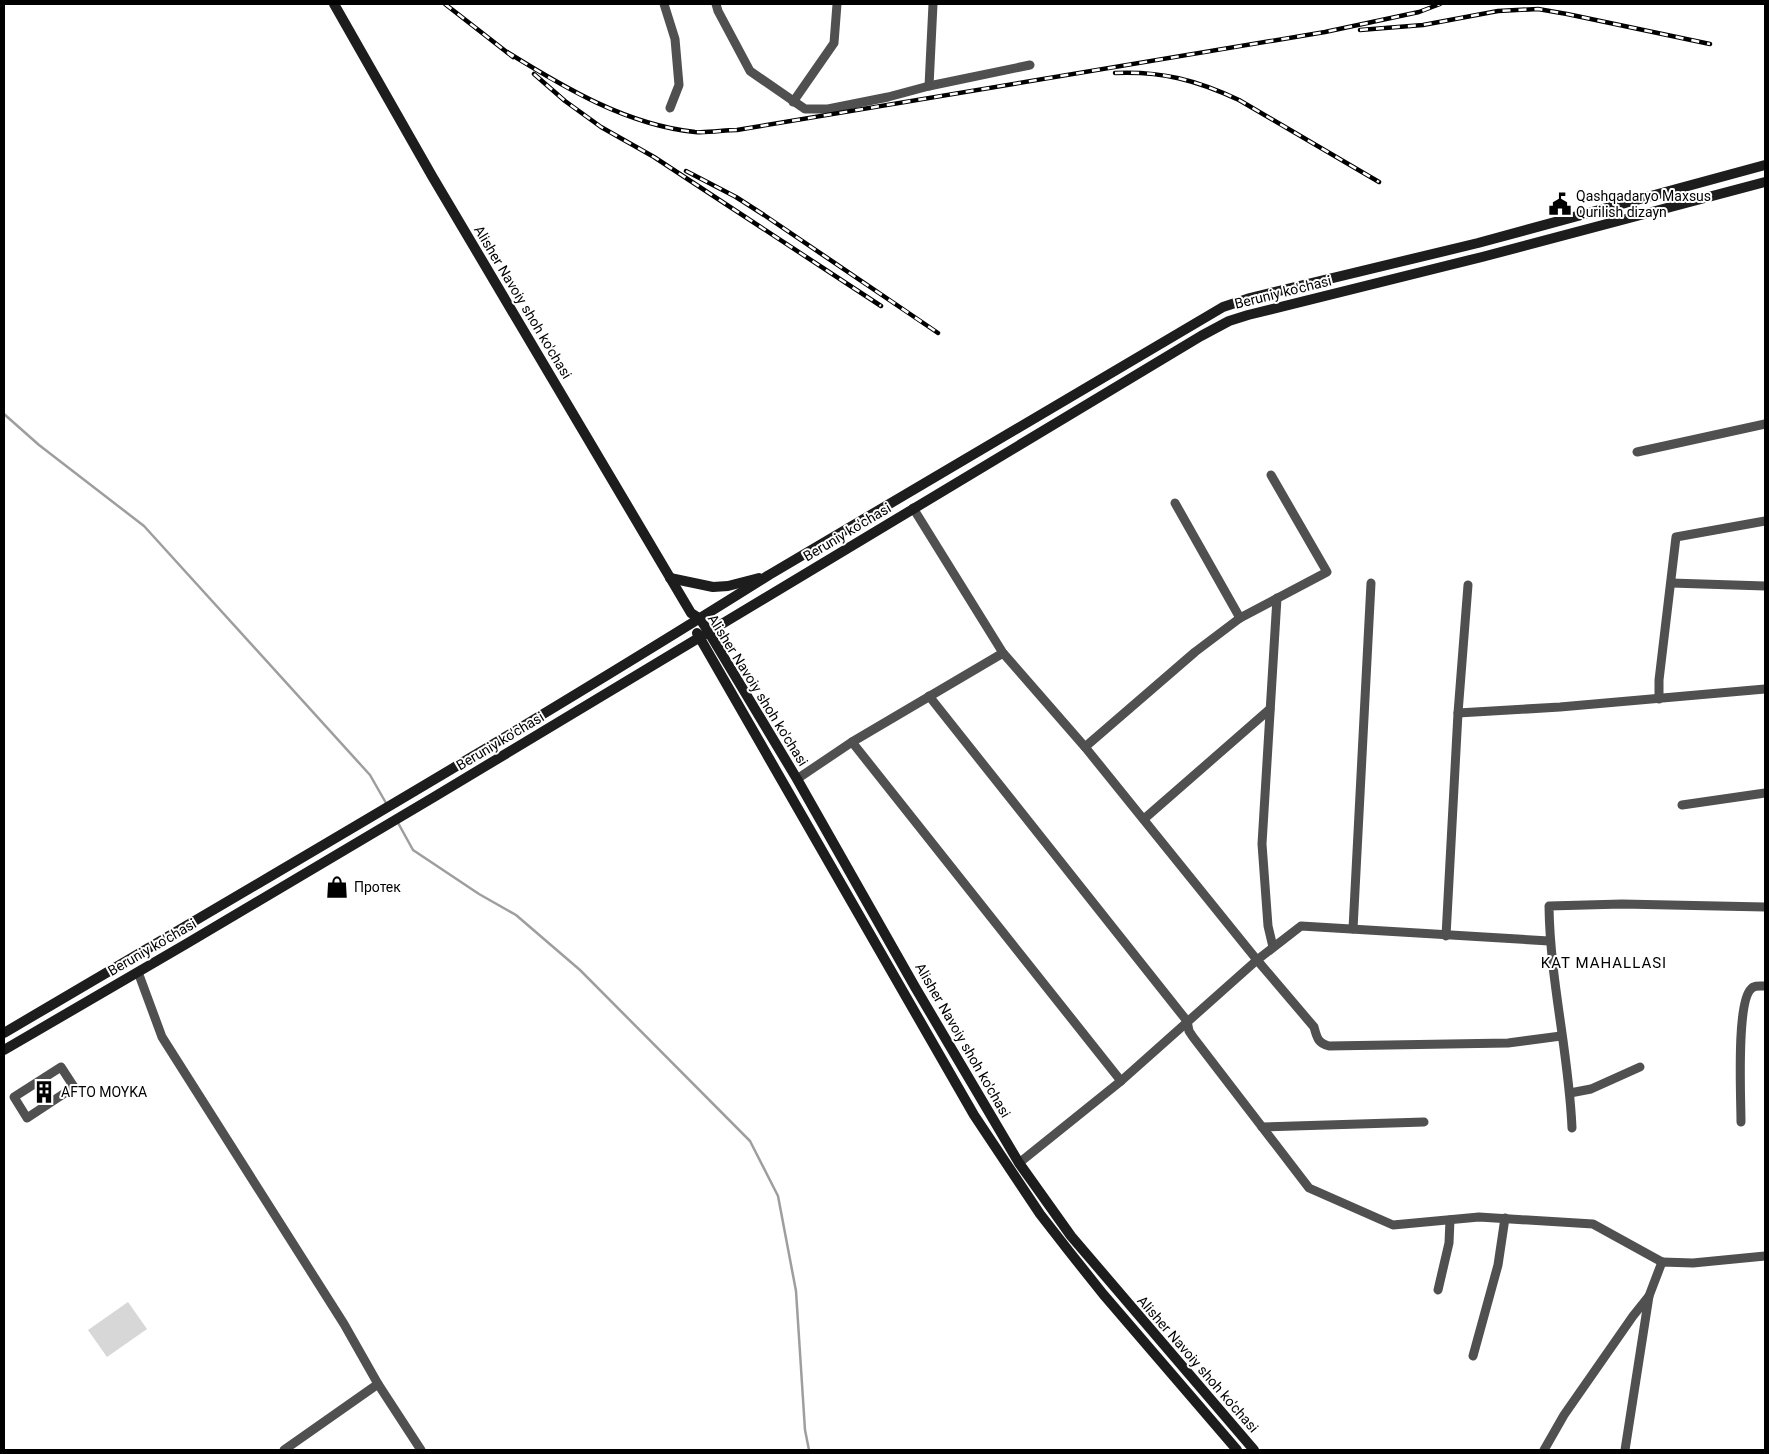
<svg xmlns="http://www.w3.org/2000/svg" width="1769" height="1454" viewBox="0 0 1769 1454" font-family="Roboto,sans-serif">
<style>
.green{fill:#d7d7d7}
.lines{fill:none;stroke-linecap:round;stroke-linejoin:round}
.stream{stroke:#9e9e9e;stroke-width:2.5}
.street{stroke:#505050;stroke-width:9}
.secondary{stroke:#1d1d1d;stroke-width:10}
.rail-casing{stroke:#000;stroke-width:4.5}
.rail{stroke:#fff;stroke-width:2.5;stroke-dasharray:8;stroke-linecap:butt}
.labels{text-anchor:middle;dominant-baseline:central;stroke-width:4;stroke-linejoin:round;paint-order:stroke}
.poi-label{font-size:14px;fill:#000;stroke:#fff;text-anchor:start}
.street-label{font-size:14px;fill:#000;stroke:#fff}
.neighbourhood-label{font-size:15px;letter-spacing:1px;fill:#000;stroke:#fff}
</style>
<rect width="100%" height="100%" fill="#fff"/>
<path class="green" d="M128,1302L147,1329L107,1357L88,1330Z"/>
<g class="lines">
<g class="stream">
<path d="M4,414L39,445L144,526L370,775L386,803"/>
<path d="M397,821L413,850L479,894L516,915L580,970L750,1141L778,1196L796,1291L805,1430L809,1450"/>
</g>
<g class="street">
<path d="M664,4L675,39L679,85L670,108"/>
<path d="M716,4L718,11L750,71L805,109H828L888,97L929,86L1030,65"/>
<path d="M929,86L933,4"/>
<path d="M793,102L834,43L837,4"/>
<path d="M1637,452L1765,424"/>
<path d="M1175,503L1240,618"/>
<path d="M913,508L1003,653L1085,747L1257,960L1314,1027C1317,1038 1318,1043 1329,1046L1508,1043L1561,1036"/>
<path d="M1671,583L1765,586"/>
<path d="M929,696L1187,1021L1189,1031L1193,1037L1309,1188L1393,1225L1479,1217L1593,1224L1662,1262"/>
<path d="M1659,699V680L1676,537L1765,521"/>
<path d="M1458,713L1560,707L1765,689"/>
<path d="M852,742L1121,1081"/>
<path d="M1085,747L1195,652L1240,618L1327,572L1271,475"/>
<path d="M797,779L852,742L1003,653"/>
<path d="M1682,805L1765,793"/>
<path d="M1144,819L1270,709"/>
<path d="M1353,929L1371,583"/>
<path d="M1446,936L1458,713L1468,585"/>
<path d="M1273,947L1268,926L1262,844L1277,598"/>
<path d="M138,972L162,1037L344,1324L378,1384L421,1450"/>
<path d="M61,1067L74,1087L27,1118L14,1097Z"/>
<path d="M1570,1093L1591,1089L1640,1067"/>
<path d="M1741,1122C1741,1099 1736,1003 1751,989C1754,985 1760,986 1765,986"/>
<path d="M1262,1127L1424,1122"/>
<path d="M1572,1128C1569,1054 1550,981 1549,906L1622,904L1765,907"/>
<path d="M1019,1163L1121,1081L1257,960L1301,926L1549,941"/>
<path d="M1438,1290L1449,1243L1450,1220"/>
<path d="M1473,1356L1498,1265L1505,1218"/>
<path d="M284,1450L378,1384"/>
<path d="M1544,1450L1564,1415L1633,1316L1649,1296"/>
<path d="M1625,1450L1649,1296L1662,1262L1693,1263L1765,1256"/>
</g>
<g class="secondary">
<path d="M334,4L432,176L691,613L700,619L708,631L797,779L915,987L1019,1163L1071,1236L1254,1450"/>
<path d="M670,578L713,587L728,586L759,578"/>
<path d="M697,633L974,1115L1040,1214L1068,1250L1103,1294L1237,1450"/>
<path d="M4,1033C260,882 518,733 769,575L1223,307L1250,298L1478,243L1765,165"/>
<path d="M4,1050L186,944L434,797L1201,336L1229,321L1248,315L1482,257L1765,182"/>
</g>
<defs>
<g id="rail">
<path d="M445,4L513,57"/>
<path d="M1360,30L1423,25L1498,11L1538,9L1567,14L1710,44"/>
<path d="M507,52C565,88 627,125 695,132C709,133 724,130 737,130L1325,32L1419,12L1440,4"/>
<path d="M1115,73C1162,71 1196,80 1239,100L1379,182"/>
<path d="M534,74L565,101L601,127L654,157L881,306"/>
<path d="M686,171L736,197L764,215L938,333"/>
</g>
</defs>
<use href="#rail" class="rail-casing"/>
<use href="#rail" class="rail"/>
</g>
<defs>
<symbol id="civic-bare" viewBox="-9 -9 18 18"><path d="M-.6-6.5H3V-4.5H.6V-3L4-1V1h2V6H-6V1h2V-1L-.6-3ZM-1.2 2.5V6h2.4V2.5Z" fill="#000" stroke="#fff" stroke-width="2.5" paint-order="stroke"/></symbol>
<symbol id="shop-bare" viewBox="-9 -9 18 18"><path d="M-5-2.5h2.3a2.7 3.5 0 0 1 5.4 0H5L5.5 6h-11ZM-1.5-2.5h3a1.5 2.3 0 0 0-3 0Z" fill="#000" stroke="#fff" stroke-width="2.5" paint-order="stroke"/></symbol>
<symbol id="building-bare" viewBox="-9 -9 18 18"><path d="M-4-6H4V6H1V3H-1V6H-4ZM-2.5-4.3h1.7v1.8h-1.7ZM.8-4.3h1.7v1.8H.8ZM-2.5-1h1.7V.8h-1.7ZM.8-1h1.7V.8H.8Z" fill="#000" stroke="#fff" stroke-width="2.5" paint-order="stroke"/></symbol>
</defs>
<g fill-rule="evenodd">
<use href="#civic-bare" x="1544" y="188" width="32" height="32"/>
<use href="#shop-bare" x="321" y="871" width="32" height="32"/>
<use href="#building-bare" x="28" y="1076" width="32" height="32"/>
</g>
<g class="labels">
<g class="poi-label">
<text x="1576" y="196">Qashqadaryo Maxsus<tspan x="1576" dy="16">Qurilish dizayn</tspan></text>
<text x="354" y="887">Протек</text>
<text x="61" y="1092">AFTO MOYKA</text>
</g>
<g class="street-label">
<text transform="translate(1283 292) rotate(-14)">Beruniy ko'chasi</text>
<text transform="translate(523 302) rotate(59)">Alisher Navoiy shoh ko'chasi</text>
<text transform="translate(847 532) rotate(-31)">Beruniy ko'chasi</text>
<text transform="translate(758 690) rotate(58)">Alisher Navoiy shoh ko'chasi</text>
<text transform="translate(500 741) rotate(-31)">Beruniy ko'chasi</text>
<text transform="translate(152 947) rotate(-30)">Beruniy ko'chasi</text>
<text transform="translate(963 1040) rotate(60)">Alisher Navoiy shoh ko'chasi</text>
<text transform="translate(1198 1364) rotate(49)">Alisher Navoiy shoh ko'chasi</text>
</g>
<g class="neighbourhood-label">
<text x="1604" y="963">KAT MAHALLASI</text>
</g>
</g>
<rect width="1769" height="1454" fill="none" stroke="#000000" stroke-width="10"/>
</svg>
